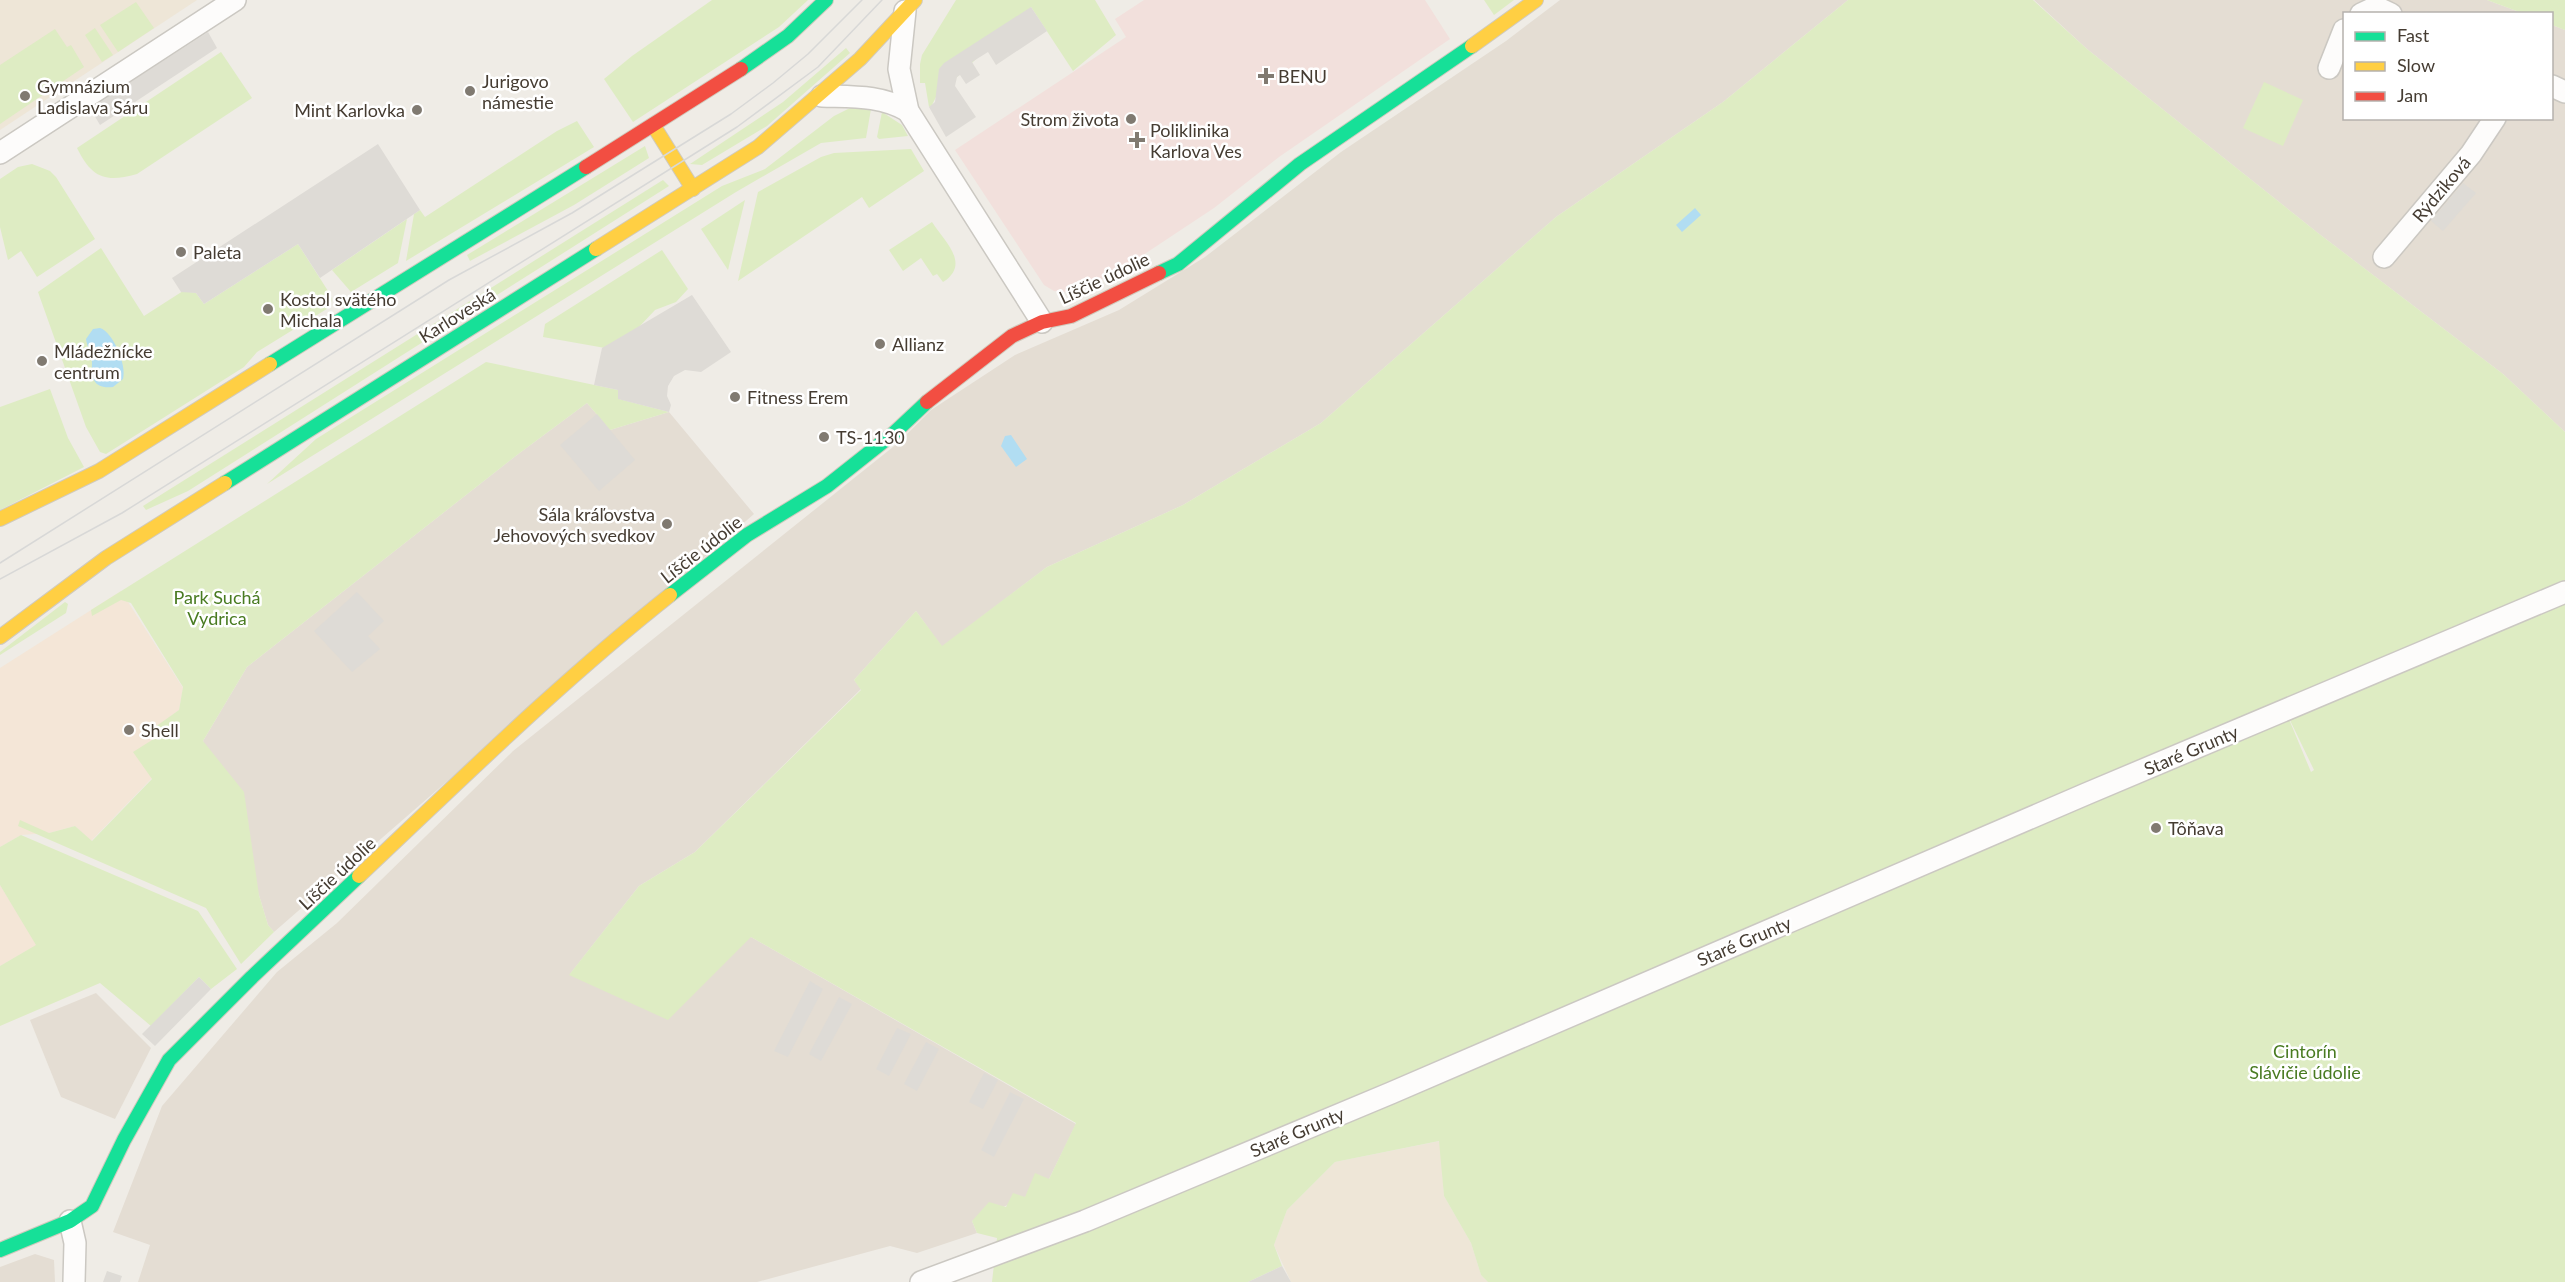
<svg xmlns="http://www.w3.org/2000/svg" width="2565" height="1282" viewBox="0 0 2565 1282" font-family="Lato,sans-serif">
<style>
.residential{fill:#e4ddd3}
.commercial{fill:#f4e6d7}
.education{fill:#eee6d7}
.medical{fill:#f2e0dc}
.green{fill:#deecc3;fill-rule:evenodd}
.parking{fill:#dedbd6}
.water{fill:#b1ddf2}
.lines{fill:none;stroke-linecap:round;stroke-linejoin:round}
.street-casing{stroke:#cbc8c2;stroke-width:24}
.fast-casing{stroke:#d0cabd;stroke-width:16}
.slow-casing{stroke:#d0cabd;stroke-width:16}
.jam-casing{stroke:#d0cabd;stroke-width:16}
.street{stroke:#fdfcfb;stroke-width:21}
.fast{stroke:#16e098;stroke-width:14}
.slow{stroke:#ffcf43;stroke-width:14}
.jam{stroke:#f24e42;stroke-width:14}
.tram{stroke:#d8d8d7;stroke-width:1.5}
.poi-dot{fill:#807a71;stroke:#fff;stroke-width:2}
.labels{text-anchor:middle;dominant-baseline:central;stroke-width:5;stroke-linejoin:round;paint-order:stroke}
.poi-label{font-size:18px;fill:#453c32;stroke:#fff;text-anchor:start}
.street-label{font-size:18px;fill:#453c32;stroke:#fff}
.park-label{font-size:18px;fill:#497b21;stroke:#fff}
</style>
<rect width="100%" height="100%" fill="#efece6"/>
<g class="residential">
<path d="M1560,0H1848L1723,102L1556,217L1321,423L1183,505L1047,567L942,647L916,611L854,680L861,689L695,852L639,886L570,974L751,937L1076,1124L1049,1179L1025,1197L972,1221L977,1233L917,1253L890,1246L757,1282H138L150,1245L113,1232L162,1106L277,972L337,923L513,751L898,443L931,410L1015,355L1119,310L1205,257L1341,152L1506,41Z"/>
<path d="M2034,0H2487L2522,13L2344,14V118H2552V25L2565,30V432L2503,374L2318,233L2087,49Z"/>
<path d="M587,403L610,430L669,412L754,514L274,932L268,925L259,895L203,741L247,667L517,455Z"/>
<path d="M96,993L151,1048L115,1119L61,1097L30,1020Z"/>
<path d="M35,1254L54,1260L55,1282H0V1267Z"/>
</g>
<g class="commercial">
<path d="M121,591L183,688L179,710L156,727L160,734L152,778L91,841L75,826L49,833L21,835L0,847V668Z"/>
<path d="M0,885L37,945L0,966Z"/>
</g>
<g class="education">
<path d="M0,0H197L0,130Z"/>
<path d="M1440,1141L1444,1196L1471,1243L1481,1275L1488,1282H1291L1274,1245L1287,1210L1335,1162Z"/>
</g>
<path class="medical" d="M1144,0H1425L1450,39L1279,157L1214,208L1128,265L1077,293L1054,291L1044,285L955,150L1126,37L1115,19Z"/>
<g class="green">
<path d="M712,0H808L779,27L633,122L604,79L632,56Z"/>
<path d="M956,0H1095L1116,35L1073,71L1031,7L936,97L932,105L929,107L925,83H920V64L922,55Z"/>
<path d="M1484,0H1514L1494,15Z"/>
<path d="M1848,0H2033L2087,49L2318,233L2503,374L2565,432V1282H1488L1481,1275L1471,1243L1444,1196L1439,1141L1335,1162L1287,1210L1274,1245L1282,1266L1248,1282H992L997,1238L977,1233L972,1221L989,1202L1006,1207L1013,1193L1025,1197L1035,1173L1049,1179L1076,1123L751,937L668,1020L569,975L639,886L695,852L861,690L854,680L916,611L942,646L1047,567L1183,505L1321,423L1556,217L1723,102ZM2286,712L2314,770L2311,772Z"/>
<path d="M2487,0H2565V30L2552,25V14L2522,13Z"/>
<path d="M136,2L154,28L118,52L100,25Z"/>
<path d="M95,28L113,55L102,62L85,35Z"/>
<path d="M55,29L67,47L71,45L84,67L0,124V65Z"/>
<path d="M846,48L850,53L767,126L702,165L690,164L783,102Z"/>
<path d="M221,52L252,98L137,174C105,183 92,178 77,148Z"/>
<path d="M2264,82L2303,100L2283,146L2243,128Z"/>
<path d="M852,107H870L871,109L866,138L821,143L736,192L267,484L316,439L722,186L765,169L834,116Z"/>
<path d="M882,112L902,125L908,136L879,139L877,137Z"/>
<path d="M577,121L594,147L406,261L414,214L420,210L425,217L557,131Z"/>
<path d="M645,146L649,158L574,205L470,261L467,255Z"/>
<path d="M911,149L924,171L869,208L862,197L738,281L758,192L821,157L834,153Z"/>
<path d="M32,164L50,171L56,177L95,239L37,277L21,251L8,260L0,227V179L18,167Z"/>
<path d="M663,180L669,186L188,491L146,510L143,506Z"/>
<path d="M745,200L728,270L701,229Z"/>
<path d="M407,219L398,263L351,292L332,270Z"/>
<path d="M932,222C945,242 971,264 943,282L937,274L933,276L921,258L903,271L889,250Z"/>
<path d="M298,244L330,294L332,299L330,307L257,352L244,367L106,454L100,452L86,427L38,292L101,248L144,316L183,291L196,293L204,304Z"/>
<path d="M662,250L688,289L676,302L655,310L638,328L605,348L543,337L545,324Z"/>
<path d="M486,362L618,390L619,399L669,412L610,430L587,403L517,455L247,667L203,741L244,792L259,895L268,925L274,932L241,964L206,908L18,826L20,820L49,833L75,826L92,841L152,779L133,752L160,735L155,727L179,710L183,687L131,603L121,600L92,616L91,610Z"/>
<path d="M50,389L68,438L84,467L0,510V407Z"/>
<path d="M65,602L68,604L66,613L0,655V652Z"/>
<path d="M21,835L198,911L237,969L211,989L199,977L151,1026L100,983L0,1026V966L36,945L0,885V847Z"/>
</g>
<g class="parking">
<path d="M1031,7L1047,31L996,65L988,52L972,62L980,75L966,84L960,75L957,77L955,86L976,117L946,137L929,107L935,102L939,69L944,63Z"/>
<path d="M208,32L217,48L100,125L90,108Z"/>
<path d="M378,144L420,210L320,278L298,244L204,304L196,293L181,292L172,278Z"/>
<path d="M2463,183L2476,193L2443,231L2431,221Z"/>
<path d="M692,295L731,352L701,372L685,370L674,376L668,386L667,396L671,405L669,412L618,399V390L594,385L602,348Z"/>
<path d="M597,414L635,460L599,491L560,445Z"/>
<path d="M357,592L384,621L368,636L380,649L352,672L314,631Z"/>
<path d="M199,977L211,989L155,1046L142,1034Z"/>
<path d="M810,981L823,989L788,1057L774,1051Z"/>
<path d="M839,997L852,1004L821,1061L809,1054Z"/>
<path d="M897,1028L911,1034L889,1076L876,1069Z"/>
<path d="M926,1042L939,1049L917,1091L904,1084Z"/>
<path d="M984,1073L998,1080L983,1109L969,1102Z"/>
<path d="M1010,1092L1024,1099L994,1157L981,1150Z"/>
<path d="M1282,1266L1291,1282H1248Z"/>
<path d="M107,1271L122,1276L120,1282H103Z"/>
</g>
<g class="water">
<path d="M1695,208L1701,215L1682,232L1676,225Z"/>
<path d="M100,328C113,332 127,365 123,379L113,387C94,389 91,379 92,363C92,355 87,347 86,339L93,329Z"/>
<path d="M1011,435L1027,459L1016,467L1001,446L1005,436Z"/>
</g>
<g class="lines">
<defs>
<g id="street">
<path d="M905,11L899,69L908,111L1042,322"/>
<path d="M2361,14L2376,7L2391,14"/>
<path d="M2329,68L2344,30"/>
<path d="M2552,86L2565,92"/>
<path d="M822,96C852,97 881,95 908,111"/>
<path d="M0,153L235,0"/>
<path d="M2384,257L2471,154L2495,118"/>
<path d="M70,1221L75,1243L74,1282"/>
<path d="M921,1282L1085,1221L1391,1093L2086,794L2565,592"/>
</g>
<g id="fast">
<path d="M741,69L788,36L826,0"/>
<path d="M1159,273L1178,264L1300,164L1472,46"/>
<path d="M270,364L586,167"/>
<path d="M225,483L596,249"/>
<path d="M670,595L747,535L827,486L894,433L927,402"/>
<path d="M0,1250L70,1221L92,1206L124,1140L169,1060L252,977L359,876"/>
</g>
<g id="slow">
<path d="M1472,46L1536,0"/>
<path d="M653,125L693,189"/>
<path d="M596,249L758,147L860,59L915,0"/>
<path d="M0,519L99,471L270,364"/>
<path d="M0,637L106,558L225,483"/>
<path d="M359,876C461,780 560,682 670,595"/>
</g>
<g id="jam">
<path d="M586,167L741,69"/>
<path d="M927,402L1012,336L1042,322L1071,316L1159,273"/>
</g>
</defs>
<use href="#street" class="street-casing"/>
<use href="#fast" class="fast-casing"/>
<use href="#slow" class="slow-casing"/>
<use href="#jam" class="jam-casing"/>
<use href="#street" class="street"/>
<use href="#fast" class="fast"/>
<use href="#slow" class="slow"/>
<use href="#jam" class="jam"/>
<g class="tram">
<path d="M0,563L449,280L572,213L731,114L773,83L808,54L862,0"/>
<path d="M0,579L122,513L737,127L818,67L882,0"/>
</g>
</g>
<g class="poi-dot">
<path d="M1263 67h6v6h6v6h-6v6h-6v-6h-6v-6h6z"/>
<circle cx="470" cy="91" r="6"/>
<circle cx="25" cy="96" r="6"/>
<circle cx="417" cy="110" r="6"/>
<circle cx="1131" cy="119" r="6"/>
<path d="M1134 131h6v6h6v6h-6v6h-6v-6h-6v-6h6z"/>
<circle cx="181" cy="252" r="6"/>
<circle cx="268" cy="309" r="6"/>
<circle cx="880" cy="344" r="6"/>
<circle cx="42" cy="361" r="6"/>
<circle cx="735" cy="397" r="6"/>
<circle cx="824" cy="437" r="6"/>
<circle cx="667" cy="524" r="6"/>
<circle cx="129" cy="730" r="6"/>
<circle cx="2156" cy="828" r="6"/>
</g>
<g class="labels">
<g class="poi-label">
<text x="1278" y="76">BENU</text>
<text x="482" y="81">Jurigovo<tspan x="482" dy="21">námestie</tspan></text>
<text x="37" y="86">Gymnázium<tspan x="37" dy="21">Ladislava Sáru</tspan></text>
<text x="405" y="110" text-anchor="end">Mint Karlovka</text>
<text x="1119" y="119" text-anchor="end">Strom života</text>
<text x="1150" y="130">Poliklinika<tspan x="1150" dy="21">Karlova Ves</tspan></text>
<text x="193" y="252">Paleta</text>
<text x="280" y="299">Kostol svätého<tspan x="280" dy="21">Michala</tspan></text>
<text x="892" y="344">Allianz</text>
<text x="54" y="351">Mládežnícke<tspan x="54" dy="21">centrum</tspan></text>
<text x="747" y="397">Fitness Erem</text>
<text x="836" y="437">TS-1130</text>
<text x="655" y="514" text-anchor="end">Sála kráľovstva<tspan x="655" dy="21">Jehovových svedkov</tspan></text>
<text x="141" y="730">Shell</text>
<text x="2168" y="828">Tôňava</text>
</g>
<g class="street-label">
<text transform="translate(2441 189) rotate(-50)">Rýdziková</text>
<text transform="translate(1104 278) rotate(-25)">Líščie údolie</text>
<text transform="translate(457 315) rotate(-32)">Karloveská</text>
<text transform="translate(701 549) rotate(-38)">Líščie údolie</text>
<text transform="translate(2191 750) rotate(-23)">Staré Grunty</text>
<text transform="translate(337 873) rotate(-43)">Líščie údolie</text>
<text transform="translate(1744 941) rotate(-23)">Staré Grunty</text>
<text transform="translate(1297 1132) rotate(-23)">Staré Grunty</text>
</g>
<g class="park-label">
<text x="217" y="597">Park Suchá<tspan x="217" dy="21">Vydrica</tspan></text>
<text x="2305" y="1051">Cintorín<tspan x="2305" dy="21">Slávičie údolie</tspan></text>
</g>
</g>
<rect x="2343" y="12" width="210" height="108" fill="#ffffff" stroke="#b5b1ad" stroke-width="1.5"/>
<rect x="2355" y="32" width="30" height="9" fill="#16e098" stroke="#b5b1ad" stroke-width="1.5"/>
<text x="2397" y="42" font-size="18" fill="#453c32">Fast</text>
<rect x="2355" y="62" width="30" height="9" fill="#ffcf43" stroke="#b5b1ad" stroke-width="1.5"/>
<text x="2397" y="72" font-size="18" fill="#453c32">Slow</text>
<rect x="2355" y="92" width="30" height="9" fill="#f24e42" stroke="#b5b1ad" stroke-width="1.5"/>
<text x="2397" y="102" font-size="18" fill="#453c32">Jam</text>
</svg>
